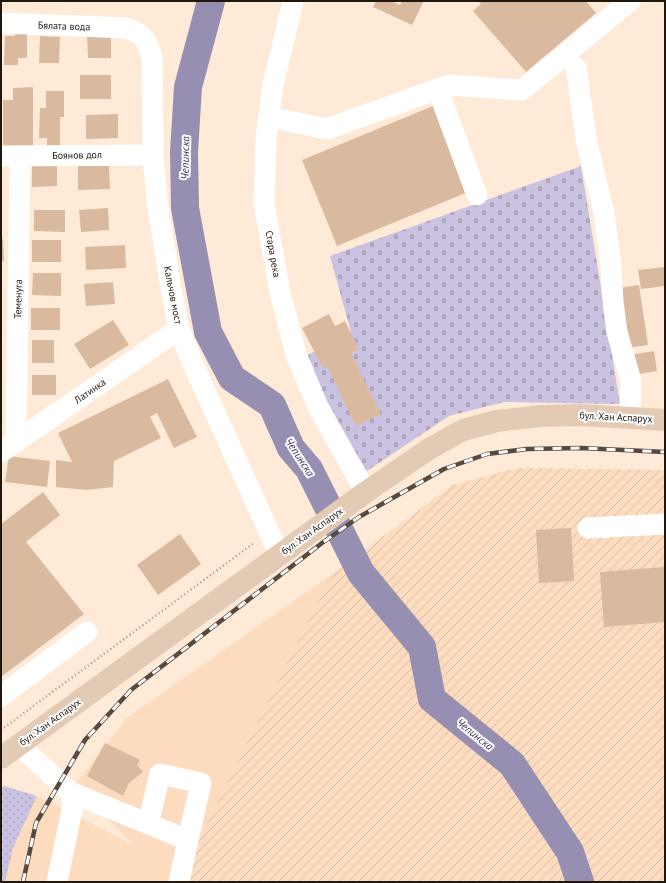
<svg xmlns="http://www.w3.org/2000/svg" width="666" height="883" viewBox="0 0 666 883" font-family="'PT Sans',sans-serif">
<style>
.built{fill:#fcdbbf}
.industrial{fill:url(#industrial-furrows)}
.cemetery{fill:url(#cemetery-stones)}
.park{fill:url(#park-dots)}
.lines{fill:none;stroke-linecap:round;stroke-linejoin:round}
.river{stroke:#978fb1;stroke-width:28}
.building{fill:#d9ba9f}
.path{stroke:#a19183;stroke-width:2.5;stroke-dasharray:1 3;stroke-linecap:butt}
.minor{stroke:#fff;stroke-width:21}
.major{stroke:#e3cab5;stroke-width:22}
.rail-casing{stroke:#564a40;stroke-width:4.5}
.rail{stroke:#fff;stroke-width:3;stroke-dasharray:9;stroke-linecap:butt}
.labels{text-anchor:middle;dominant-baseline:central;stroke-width:4;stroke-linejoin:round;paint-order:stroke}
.street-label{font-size:10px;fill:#1f160e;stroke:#fff}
.water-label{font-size:11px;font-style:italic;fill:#403160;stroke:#fff}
</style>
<defs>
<pattern id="industrial-furrows" width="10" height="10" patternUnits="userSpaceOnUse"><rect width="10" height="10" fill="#fcdbbf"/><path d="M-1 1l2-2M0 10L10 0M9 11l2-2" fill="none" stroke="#d8bba3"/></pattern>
<pattern id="cemetery-stones" width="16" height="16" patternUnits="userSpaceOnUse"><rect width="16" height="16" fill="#cac2e0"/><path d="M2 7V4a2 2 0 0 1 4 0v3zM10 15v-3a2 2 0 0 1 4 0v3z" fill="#ada6bf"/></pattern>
<pattern id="park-dots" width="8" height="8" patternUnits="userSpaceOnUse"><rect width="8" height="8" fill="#cac2e0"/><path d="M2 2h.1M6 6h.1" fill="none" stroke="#ada6bf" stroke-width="1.8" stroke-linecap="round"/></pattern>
</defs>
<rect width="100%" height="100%" fill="#ffead8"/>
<path class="built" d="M331,575L189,859L185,882H5L13,848L37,796L134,845L74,785L128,717Z"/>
<path class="industrial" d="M517,468L665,470V882H185L189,859L331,575L453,485Z"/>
<path class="cemetery" d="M581,166L620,404L504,402L449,416L364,473L304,357L351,332L330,256Z"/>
<path class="park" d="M4,786L37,796L13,848L5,882H1V788Z"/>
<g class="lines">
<path class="river" d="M211,1L188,87L184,152L185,208L208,332L232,378L272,405L291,448L309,469L361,573L422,647L432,699L512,764L570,852L580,882"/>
</g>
<g class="building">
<path d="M376,1H391L400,5L402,1H424L412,25L373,7Z"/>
<path d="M478,1H586L596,13L526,72L473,11L481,4Z"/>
<path d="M15,30H27V58H18V65H4L5,36H15Z"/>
<path d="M111,34V58H88L87,35Z"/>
<path d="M40,36L60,37L59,63H39Z"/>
<rect x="80" y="75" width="31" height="24"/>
<path d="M33,87V149H3V100H13V88Z"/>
<path d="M46,91H64V117H60V148H47V138H39L40,108H46Z"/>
<path d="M433,106L468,192L337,246L302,160Z"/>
<path d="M118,114V138L86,139V115Z"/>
<path d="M32,164H57V186L32,187Z"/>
<path d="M78,166H109L110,189L78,190Z"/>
<path d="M108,208L109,230L81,232L79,210Z"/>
<path d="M34,210H65V232L34,231Z"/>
<path d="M1,239H3L4,261H1Z"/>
<rect x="32" y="240" width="29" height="22"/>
<path d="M125,245L126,268L86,270L85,247Z"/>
<path d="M665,267V286L641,289L638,270Z"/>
<path d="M33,273H61V296L32,295Z"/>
<path d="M113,282L115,304L86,306L84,284Z"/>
<path d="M639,285L648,345L627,348L618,288Z"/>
<rect x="31" y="308" width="29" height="22"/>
<path d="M329,314L335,326L345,321L359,349L351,353L381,414L356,426L327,366L323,368L302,328Z"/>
<path d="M113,320L129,345L90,369L74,344Z"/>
<rect x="32" y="340" width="22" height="23"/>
<path d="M654,351L657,371L633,375L630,355Z"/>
<rect x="32" y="375" width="24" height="20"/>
<path d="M168,379L197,437L174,448L157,413L150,417L161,438L114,461L113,487L86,490L56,487V460L72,462L58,433Z"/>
<path d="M9,456L50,461L47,487L5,482Z"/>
<path d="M43,492L60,515L26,542L84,614L1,677V524Z"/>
<path d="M571,528L574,581L539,583L536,530Z"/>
<path d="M180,534L201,564L158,595L137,565Z"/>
<path d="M665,567V622L604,627L600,572Z"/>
<path d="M105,743L140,760L137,765L143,772L129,783L123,796L87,776Z"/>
</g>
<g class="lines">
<path class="path" d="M1,730L254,543"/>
<g class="minor">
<path d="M293,1L273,85L266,137L264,203L280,293L296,354L318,407L366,492"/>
<path d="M1,23L127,28C144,35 147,40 152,58L153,155L157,201L171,289L179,329L194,366L279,554"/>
<path d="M576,68L587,143L604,213L611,266L613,302L617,332L631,381L630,418"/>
<path d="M438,90L477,195"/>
<path d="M269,117L327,129L449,85L522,90L630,1"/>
<path d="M1,156L153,155"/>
<path d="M16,442L20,156"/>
<path d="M1,452L179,329"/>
<path d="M588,528L665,524"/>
<path d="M1,696L87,632"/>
<path d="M19,745L70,792L73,805L57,882"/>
<path d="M70,792L188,840L201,783L160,774L148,824"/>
<path d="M179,882L188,840"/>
</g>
<path class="major" d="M1,758L366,492L429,449L463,430L497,421L540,416L580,415L665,420"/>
<defs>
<path id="rail" d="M23,882L36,823L85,740L131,690L322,543L359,517L444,469L487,454L527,449L581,448L665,452"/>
</defs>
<use href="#rail" class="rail-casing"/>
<use href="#rail" class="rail"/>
</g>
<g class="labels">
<g class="street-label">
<text transform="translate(64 26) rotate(2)">Бялата вода</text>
<text transform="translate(77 155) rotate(-1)">Боянов дол</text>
<text transform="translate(273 254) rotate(80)">Стара река</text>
<text transform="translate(173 295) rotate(79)">Калъчов мост</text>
<text transform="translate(18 299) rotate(-89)">Теменуга</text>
<text transform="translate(90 391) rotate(-35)">Латинка</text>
<text transform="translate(616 417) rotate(3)">бул. Хан Аспарух</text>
<text transform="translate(312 531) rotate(-36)">бул. Хан Аспарух</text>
<text transform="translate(50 722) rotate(-36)">бул. Хан Аспарух</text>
</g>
<g class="water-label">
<text transform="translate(185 158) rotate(-89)">Чепинска</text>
<text transform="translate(300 457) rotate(57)">Чепинска</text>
<text transform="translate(475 734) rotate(39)">Чепинска</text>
</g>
</g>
<rect width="666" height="883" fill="none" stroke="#1f160e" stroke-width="4"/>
</svg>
